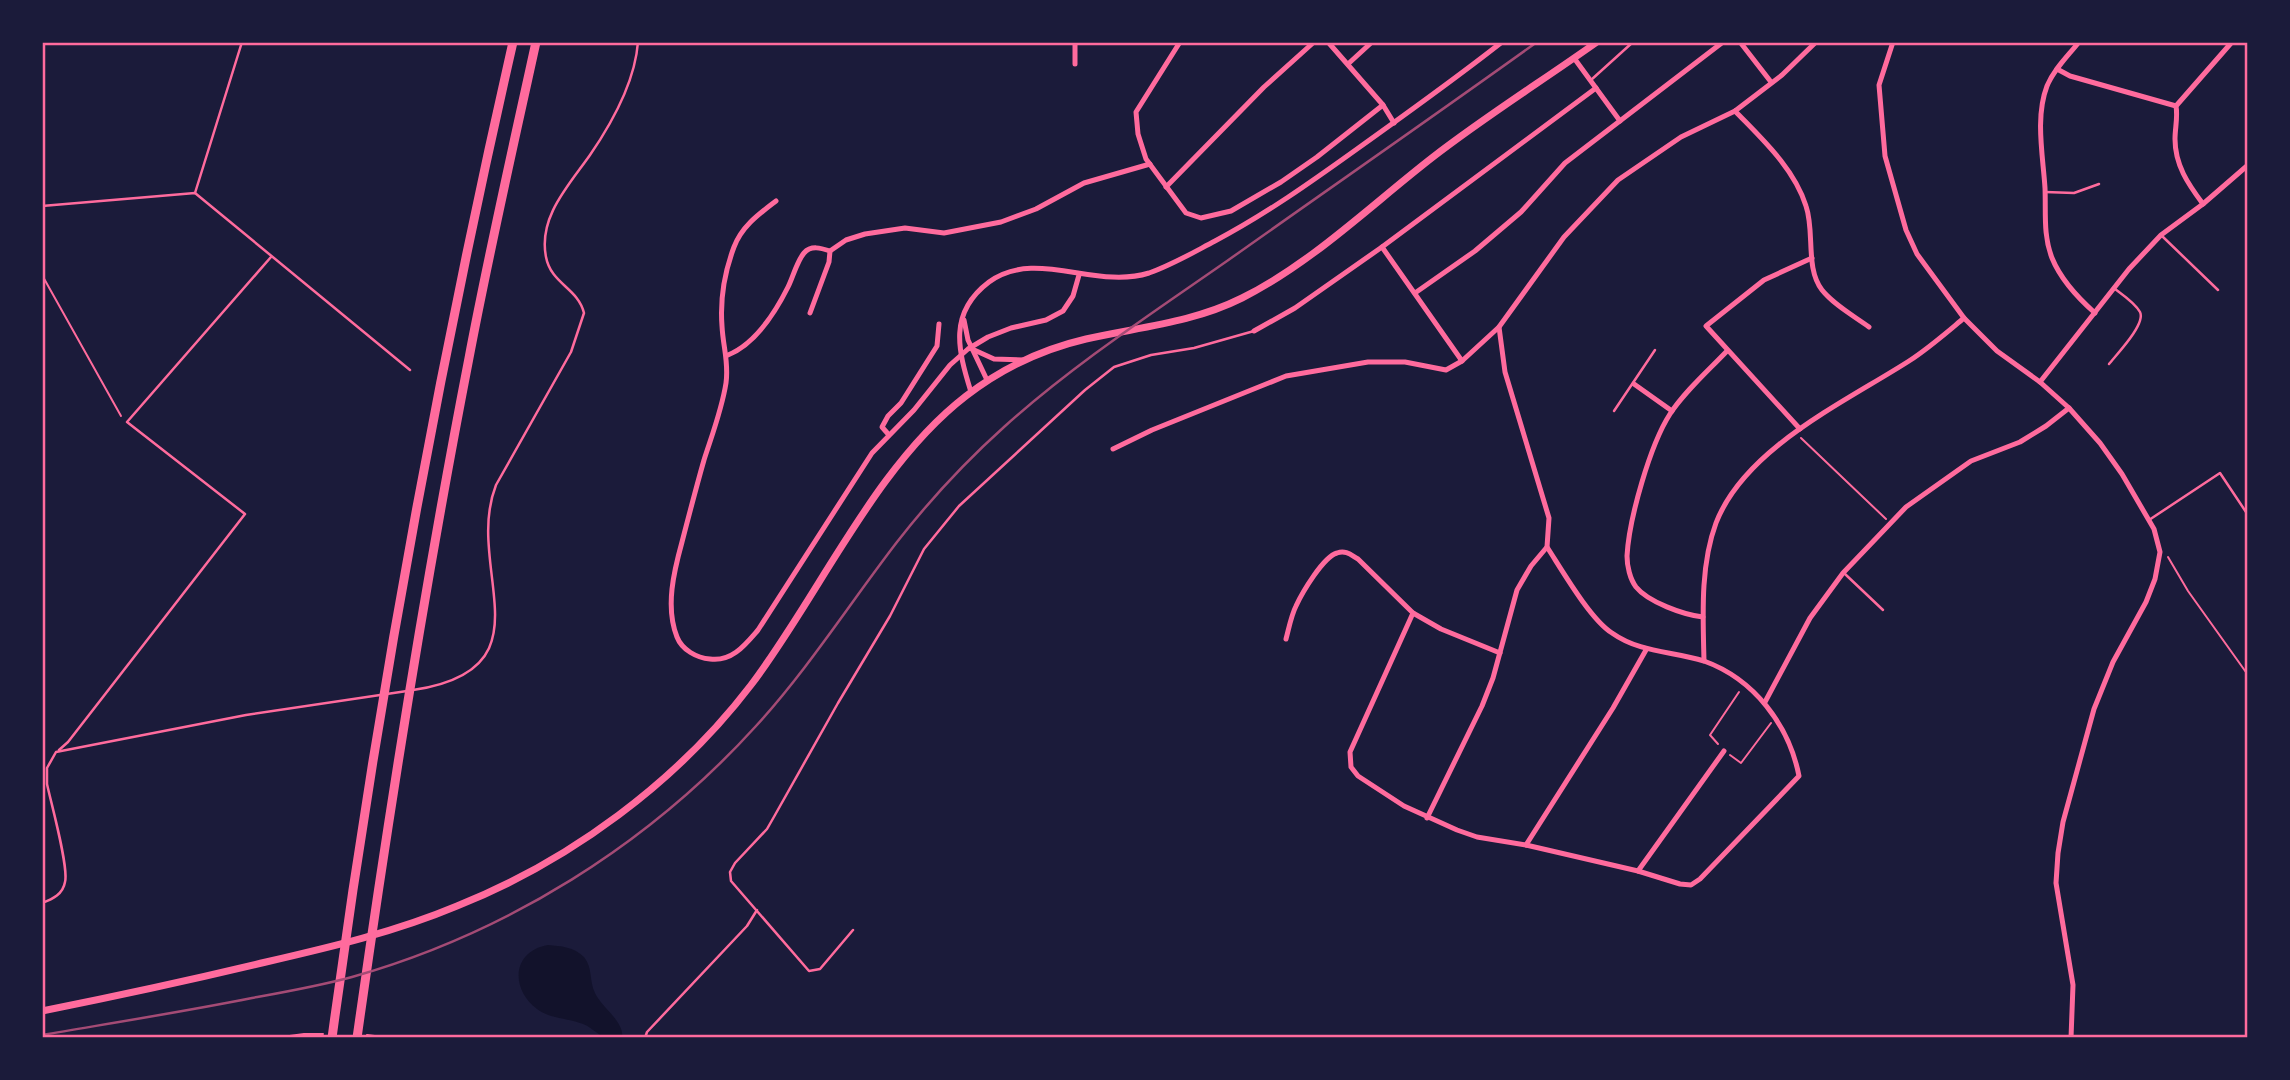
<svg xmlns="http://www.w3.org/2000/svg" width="2290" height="1080" viewBox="0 0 2290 1080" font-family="Jost,sans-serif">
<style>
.water{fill:#12122b}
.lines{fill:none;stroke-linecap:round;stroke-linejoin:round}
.path{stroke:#ff6b9d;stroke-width:2}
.service{stroke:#ff6b9d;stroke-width:2.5}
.minor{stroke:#ff6b9d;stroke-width:5}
.secondary{stroke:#ff6b9d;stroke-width:7}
.motorway{stroke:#ff6b9d;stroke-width:9}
.rail{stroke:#a44b75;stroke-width:2.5}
.neatline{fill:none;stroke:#ff6b9d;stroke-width:2.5}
</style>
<rect width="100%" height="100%" fill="#1b1b3a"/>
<path class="water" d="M548,945C561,946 574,947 584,957C593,968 589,981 595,993C602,1008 625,1022 622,1038C618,1038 610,1039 606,1038C598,1035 591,1027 583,1024C568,1018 550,1019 537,1009C510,989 512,951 548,945Z"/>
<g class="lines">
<g class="path">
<path d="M42,275L121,416"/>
<path d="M1801,438L1886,519"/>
<path d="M2168,557L2188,591L2248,675"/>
<path d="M1718,744L1710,735L1739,692"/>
<path d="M1730,755L1741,763L1771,723"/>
<path d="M367,1035L390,1038"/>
<path d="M275,1038L304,1034H323"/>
</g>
<g class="service">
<path d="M1591,80L1633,42"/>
<path d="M2045,192L2074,193L2099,184"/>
<path d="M195,193L242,42"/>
<path d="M42,206L195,193L410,370"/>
<path d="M2162,236L2218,290"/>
<path d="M2109,364C2117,354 2146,324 2140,312C2135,303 2123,295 2115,289"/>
<path d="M1614,411L1655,350"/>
<path d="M2149,520L2220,473L2246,512"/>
<path d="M1845,574L1883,610"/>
<path d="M413,690C554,669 463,569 496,485L571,352L584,313C578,288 551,284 546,257C538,217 569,185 590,155C612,123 635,82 638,42"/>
<path d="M59,750L68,742L245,514L127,422L271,257"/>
<path d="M42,903C53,899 63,894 65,882C69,867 51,803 47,784V768L56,752L246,715L407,691"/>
<path d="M853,930L820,969L809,971L731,881L730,872L735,863L767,829L775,815L838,703L890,616L924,549L959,506L1085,390L1114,367L1151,355L1194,348L1254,331"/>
<path d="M645,1038L647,1032L747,926L757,910"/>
</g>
<g class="minor">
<path d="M1075,42V64"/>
<path d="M1180,42L1136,112L1138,134L1146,159L1186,213L1201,218L1231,211L1281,182L1317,157L1383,105"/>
<path d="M1328,42L1383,105L1394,123"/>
<path d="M1740,42L1771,82"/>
<path d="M1893,42L1879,85L1885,156L1906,230L1917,254L1964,318L1997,351L2040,382L2069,408L2100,443L2122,474L2154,529L2160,552L2155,579L2146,602L2113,662L2094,709L2063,822L2058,853L2056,883L2073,985L2071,1038"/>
<path d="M2079,42C2068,56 2054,69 2047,86C2035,117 2043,156 2045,188C2046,213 2043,235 2052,258C2061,280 2078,298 2095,313"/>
<path d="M1574,58L1620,121"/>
<path d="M1348,64L1372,42"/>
<path d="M2057,69L2070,76L2176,106"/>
<path d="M1735,111C1762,139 1794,168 1806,206C1815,232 1805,268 1822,290C1834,305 1854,316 1869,327"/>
<path d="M1166,187L1264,87L1314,42"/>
<path d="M776,201C759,214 742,226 734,247C725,271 720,300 722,326C723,347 729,362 726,383C722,409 712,435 704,460C696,488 689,515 682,542C674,571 665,607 677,637C682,650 697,658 710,659C732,662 745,645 758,630L872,453L914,410L950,365L968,349L988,337L1011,328L1046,320L1063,311L1073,296L1079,275"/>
<path d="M2203,204C2188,184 2175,165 2175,139C2175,128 2178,117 2176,106L2232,42"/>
<path d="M1382,247L1462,361"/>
<path d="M830,251L846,240L865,234L905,228L944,233L1001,222L1036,209L1084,183L1150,164"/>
<path d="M1415,293L1475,251L1521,212L1565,163L1723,42"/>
<path d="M964,320L968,340L987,380"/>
<path d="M1254,331L1295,308L1382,247L1596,88"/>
<path d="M972,349L994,359L1023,360"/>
<path d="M728,355C755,344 775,313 788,287C793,277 797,261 804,253C811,245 821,248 830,251L829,262L810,313"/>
<path d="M2040,382L2129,269L2161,235L2203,204L2248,165"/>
<path d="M1634,384L1672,411"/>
<path d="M971,392C958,350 948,313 989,282C1036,248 1095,290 1149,273C1172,265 1194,252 1215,241C1266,214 1311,182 1357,149C1406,114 1455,79 1502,42"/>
<path d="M1800,429L1706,326L1764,280L1812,258"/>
<path d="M889,435L882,427L888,416L901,403L937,346L939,324"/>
<path d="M1113,449L1152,430L1286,376L1368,362H1405L1446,370L1462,361L1499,327"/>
<path d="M1413,613L1350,752L1351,767L1358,776L1404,806L1457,830L1477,837L1526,845L1638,871L1680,884L1691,885L1700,879L1799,776C1789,725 1754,679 1704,661C1673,651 1640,653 1612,633C1590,619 1562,570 1547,547"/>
<path d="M1703,617C1684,615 1648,602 1636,587C1630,579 1627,566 1627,556C1629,519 1650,445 1670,414C1685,391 1708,371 1727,351"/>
<path d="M1286,639C1289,628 1291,616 1296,606C1302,593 1323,557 1337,553C1346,550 1351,555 1358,559L1413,613L1441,629L1500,653"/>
<path d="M1704,661C1703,617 1700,566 1716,523C1745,448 1845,402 1909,361C1929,348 1946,333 1964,318"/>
<path d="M1765,702L1810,618L1843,573L1906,507L1971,461L2020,442L2046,426L2069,408"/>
<path d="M1427,818L1482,706L1493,678L1517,590L1531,566L1547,547L1549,518L1505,372L1499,327L1564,237L1618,180L1681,137L1735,111L1782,75L1816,42"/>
<path d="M1526,845L1613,708L1646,650"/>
<path d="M1638,871L1724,751"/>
</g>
<path class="secondary" d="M42,1011C117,996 191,980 266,962C331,947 395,932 457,906C570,861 677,782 751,685C820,594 875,466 966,396C1001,369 1043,349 1086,339C1139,327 1192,323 1242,298C1312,263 1371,205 1433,157C1486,116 1542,81 1597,42"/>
<g class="motorway">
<path d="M332,1038C377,704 438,371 513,42"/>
<path d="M357,1038C389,811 425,584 469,358C489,252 513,147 536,42"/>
</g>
<path class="rail" d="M42,1035C112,1023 182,1012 252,998C285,992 319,986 352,977C507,933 648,845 756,726C808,669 850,603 897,542C929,501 965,462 1004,427C1073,365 1151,314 1227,261C1330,188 1434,116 1537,42"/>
</g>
<rect width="2290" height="1080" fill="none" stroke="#1b1b3a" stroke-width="88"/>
<rect x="44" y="44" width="2202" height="992" class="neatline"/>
</svg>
